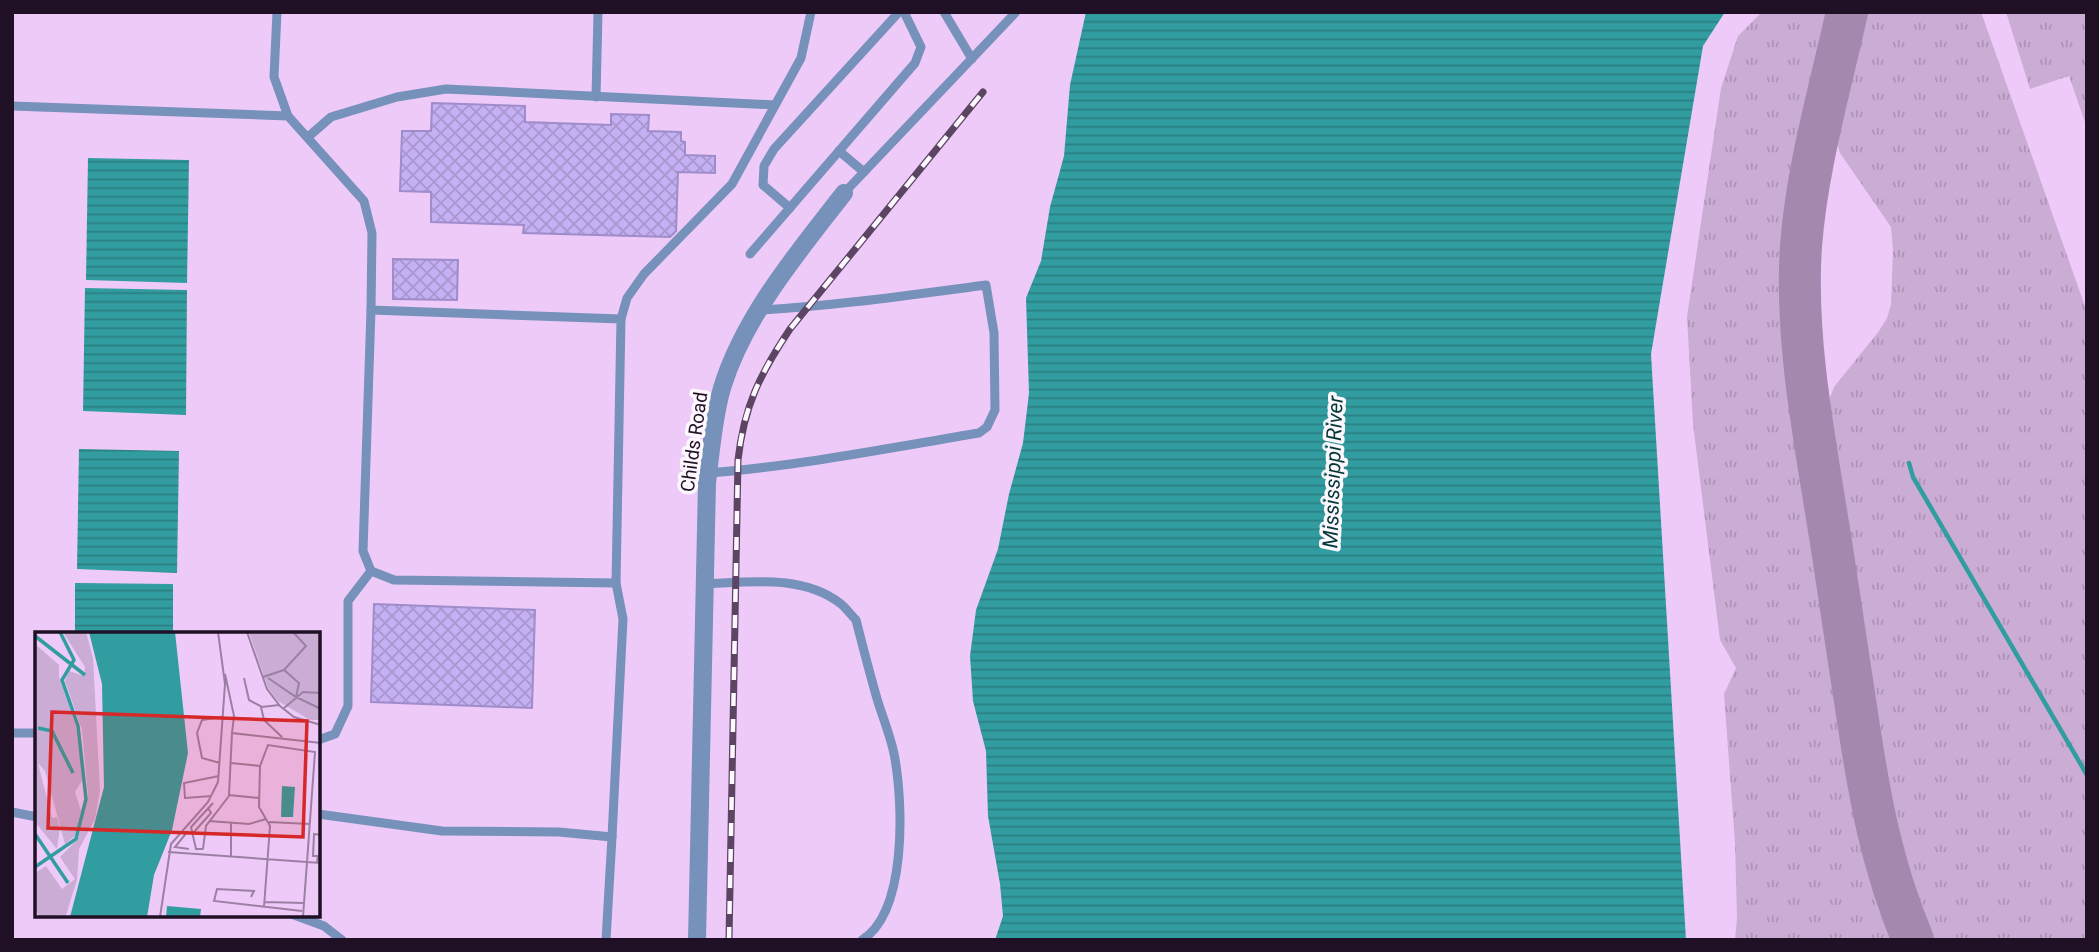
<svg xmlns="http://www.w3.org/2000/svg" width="2099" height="952" viewBox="0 0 2099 952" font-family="Roboto,sans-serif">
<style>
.grass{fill:url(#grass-tufts)}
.water{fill:url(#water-rules)}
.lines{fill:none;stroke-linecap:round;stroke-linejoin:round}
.stream{stroke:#329da0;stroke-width:4.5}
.taxiway{stroke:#a488ae;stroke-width:42}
.building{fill:url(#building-cross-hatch);stroke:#9f8cca;stroke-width:2}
.service{stroke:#7691ba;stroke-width:9}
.minor{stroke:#7691ba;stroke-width:18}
.rail-casing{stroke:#5b4562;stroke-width:7}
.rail{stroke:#fcf8fe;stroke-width:4.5;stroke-dasharray:13;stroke-linecap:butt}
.labels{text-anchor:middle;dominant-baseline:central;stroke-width:7;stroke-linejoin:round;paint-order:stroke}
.street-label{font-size:19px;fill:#201025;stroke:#fcf8fe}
.water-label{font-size:21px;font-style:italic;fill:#053739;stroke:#fcf8fe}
.inset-river{fill:none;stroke:#329da0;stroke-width:3.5}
.inset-road{fill:none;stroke:#9c80a4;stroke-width:2}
.view{fill:#d62828;fill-opacity:0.15;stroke:#d62828;stroke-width:3.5}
.inset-edge{fill:none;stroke:#201025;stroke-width:3.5}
</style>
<defs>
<pattern id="grass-tufts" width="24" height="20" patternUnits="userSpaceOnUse" patternTransform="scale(1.75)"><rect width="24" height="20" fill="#cbacd5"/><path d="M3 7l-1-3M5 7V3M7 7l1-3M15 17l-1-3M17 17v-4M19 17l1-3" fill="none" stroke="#ae93b7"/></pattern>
<pattern id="water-rules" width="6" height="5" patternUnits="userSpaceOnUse" patternTransform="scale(1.75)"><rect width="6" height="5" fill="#329da0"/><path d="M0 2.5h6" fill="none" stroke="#2a7f82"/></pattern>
<pattern id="building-cross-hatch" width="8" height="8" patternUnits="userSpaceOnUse" patternTransform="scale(1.75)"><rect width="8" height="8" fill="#c4b0f2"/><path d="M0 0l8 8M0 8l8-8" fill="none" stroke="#a896cf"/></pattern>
</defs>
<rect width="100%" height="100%" fill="#eecaf9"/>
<g class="grass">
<path d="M1762,12H1828L1794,167L1786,220L1782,275L1784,341L1803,482L1853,814L1879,910L1892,940H1735L1737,918L1735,843L1724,694L1736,668L1720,640L1693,424L1687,317L1721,88L1738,36Z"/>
<path d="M1865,12H1981L2087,312V940H1932C1912,891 1898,842 1886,791L1829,409V400L1834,387L1879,331L1887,318L1891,305L1893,250L1891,227L1840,153L1838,146L1839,132Z"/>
<path d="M2006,12H2087V128L2069,76L2030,89Z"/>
</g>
<g class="water">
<path d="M1086,12H1725L1703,46L1651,354L1686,940H995L1003,916L1000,884L988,816L986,751L973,701L970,656L976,610L998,549L1009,494L1023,443L1029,393L1026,298L1041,261L1050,207L1064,156L1070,85Z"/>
<path d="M88,158L189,160L187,283L86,280Z"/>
<path d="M85,288L187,290L186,415L83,411Z"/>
<path d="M79,449L179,451L177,573L77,569Z"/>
<path d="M75,583L173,584V633H75Z"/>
</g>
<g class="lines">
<path class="stream" d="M1909,463L1913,477L2087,775"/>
<path class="taxiway" d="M1847,12C1830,89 1807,167 1801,246C1794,349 1819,460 1834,562C1842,613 1849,663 1857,714C1869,794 1881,864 1913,940"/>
</g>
<g class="building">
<path d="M432,103L525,106V122L611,125V114L649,115L648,131L681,132V141L685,142V155L715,156V173L678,172L676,231L670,237L523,233L524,225L431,222V192L400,191L402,131H431Z"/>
<path d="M393,259L458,260L457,300L393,299Z"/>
<path d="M374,604L535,610L532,708L371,702Z"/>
</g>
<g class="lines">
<g class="service">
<path d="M277,12L274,77L288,116L364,201L372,233L371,310L363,551L371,571"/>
<path d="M944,12L972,59"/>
<path d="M596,97L598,12"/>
<path d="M12,106L288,116"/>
<path d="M308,137L331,117L397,97L446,89L775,105"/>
<path d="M839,151L864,172"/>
<path d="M844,193L1016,12"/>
<path d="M790,208L763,185L764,166L774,149L899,12"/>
<path d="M750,254L915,63L921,47L904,12"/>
<path d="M371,310L621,319L616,583L623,619L612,837"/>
<path d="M621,319L627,298L644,274L732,184L801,58L811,12"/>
<path d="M708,473C799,466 889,448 979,433L987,427L995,410L994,333L986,285C910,295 835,306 760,310"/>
<path d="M705,584C749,582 803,574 841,604C846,608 851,615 856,620C863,647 870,675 878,702C884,721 892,740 895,759C903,805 907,912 862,940"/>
<path d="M12,733H37"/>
<path d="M318,740L335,734L348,706V601L371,571L394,580L616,583"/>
<path d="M12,812L37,817"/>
<path d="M318,814L442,831L559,832L612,837L606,940"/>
<path d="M294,915L324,926L342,940"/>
</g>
<path class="minor" d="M697,940L707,483C711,452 713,419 722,388C744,316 799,251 844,193"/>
<defs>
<path id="rail" d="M729,940L738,460C744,406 760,374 790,329L983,92"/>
</defs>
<use href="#rail" class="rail-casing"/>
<use href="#rail" class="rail"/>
</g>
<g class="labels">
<g class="street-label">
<text transform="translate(694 442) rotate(-82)">Childs Road</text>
</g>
<g class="water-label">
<text transform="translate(1333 472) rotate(-88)">Mississippi River</text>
</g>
</g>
<g transform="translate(35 632)">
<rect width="285" height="285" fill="#eecaf9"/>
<path d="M28,0H51L58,26L65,159L60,187L44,217L42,248L31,283L5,285L0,278V241L11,234L27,257L40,247L25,225L43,207L53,164L47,98L30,49L34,39L49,44L50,35ZM0,12L24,33V45L41,94L48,147L40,160L46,179L40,204L30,212L10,139L3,131L17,186L22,185L25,196L22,217L0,190Z" fill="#cbacd5"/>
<path d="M214,0H285V88H275L243,69L233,56Z" fill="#cbacd5"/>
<path d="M54,0H140L153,121L137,198L119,243L112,285H35L69,155L67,52ZM247,154L260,155L258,185H246ZM132,274L166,277L165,285H131Z" fill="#329da0"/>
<path class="inset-river" d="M0,4L50,43M3,96L17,99L38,141M0,202L33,251M0,235L41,207L51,167L43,94L27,48L39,28L25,0"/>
<path class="inset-road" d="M212,0L232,57L245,74L259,85L286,93M249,38L271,14L258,0M190,42L199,84L197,101L286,111M228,45L249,38L264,51L261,65L233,46M209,46L214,68L227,75L244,73M261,65L286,77M226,75L229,88L247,105M248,77L268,60L286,61M197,101L194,163L224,166M185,131L167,126L162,101L167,88L187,85M196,131L225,134L233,113L280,120L268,285M225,134L224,175L235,194L229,275M177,164L150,166L149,151L184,144M174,189L214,192L231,187M196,190V224M234,190L275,192M153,199L140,215L154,217M159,200L176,181L173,176M168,217H161L156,195L178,171M168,217L171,194L194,164M133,220L286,231M282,230L283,224H278L279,202L286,203M216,265L219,259L182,257L179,269L267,279M230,270L268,271M125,285L136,212L173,170L183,150L190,52L183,0"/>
<path class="view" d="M17,80L272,89L268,205L13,196Z"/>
<rect width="285" height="285" class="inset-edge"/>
</g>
<rect width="2099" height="952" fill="none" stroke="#201025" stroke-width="28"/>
</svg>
